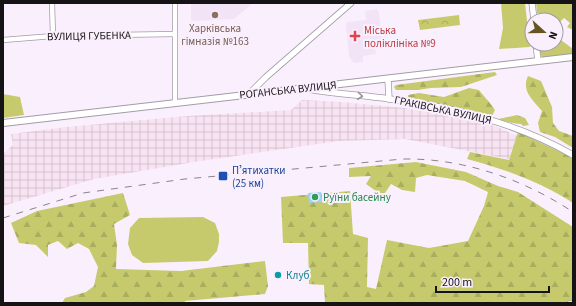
<svg xmlns="http://www.w3.org/2000/svg" width="576" height="306" viewBox="0 0 576 306" font-family="'Source Sans 3',sans-serif">
<style>
.industrial{fill:url(#industrial-grid)}
.built{fill:#f2e3f7}
.grass{fill:#c6ca6d}
.forest{fill:url(#forest-firs)}
.park{fill:url(#park-crowns)}
.water{fill:#9dd2f9}
.lines{fill:none;stroke-linecap:round;stroke-linejoin:round}
.pedestrian-casing{stroke:#a49ba7;stroke-width:5}
.minor-casing{stroke:#a49ba7;stroke-width:6}
.tertiary-casing{stroke:#a49ba7;stroke-width:7}
.secondary-casing{stroke:#a49ba7;stroke-width:8}
.pedestrian{stroke:#fff;stroke-width:3.5}
.minor{stroke:#fff;stroke-width:4.5}
.tertiary{stroke:#fff;stroke-width:5.5}
.secondary{stroke:#fff;stroke-width:6}
.rail{stroke:#8a838c;stroke-width:1;stroke-dasharray:7 7;stroke-linecap:butt}
.oneway{stroke:#969597}
.education-dot{fill:#8d6e63;stroke:#faf0fd;stroke-width:1.5}
.health-dot{fill:#e0444e;stroke:#faf0fd;stroke-width:1.5}
.transit-dot{fill:#1a4fb4;stroke:#faf0fd;stroke-width:1.5}
.leisure-dot{fill:#2e9e5b;stroke:#faf0fd;stroke-width:1.5}
.culture-dot{fill:#0f9aa8;stroke:#faf0fd;stroke-width:1.5}
.labels{text-anchor:middle;dominant-baseline:central;stroke-width:4;stroke-linejoin:round;paint-order:stroke}
.education-label{font-size:11px;fill:#785e54;stroke:#faf0fd}
.health-label{font-size:11px;fill:#be3a42;stroke:#faf0fd;text-anchor:start}
.street-label{font-size:11px;fill:#161317;stroke:#faf0fd}
.transit-label{font-size:11px;fill:#164399;stroke:#faf0fd;text-anchor:start}
.leisure-label{font-size:11px;fill:#27864d;stroke:#faf0fd;text-anchor:start}
.culture-label{font-size:11px;fill:#0d838f;stroke:#faf0fd;text-anchor:start}
</style>
<defs>
<pattern id="industrial-grid" width="8" height="8" patternUnits="userSpaceOnUse"><rect width="8" height="8" fill="#f8e3f2"/><path d="M0 4h8M4 0v8" fill="none" stroke="#d4c2cf"/></pattern>
<pattern id="forest-firs" width="22" height="20" patternUnits="userSpaceOnUse"><rect width="22" height="20" fill="#c6ca6d"/><path d="M5 1l3.5 6h-7zM16 11l3.5 6h-7z" fill="#a9ad5e"/></pattern>
<pattern id="park-crowns" width="20" height="18" patternUnits="userSpaceOnUse"><rect width="20" height="18" fill="#c6ca6d"/><path d="M2 6a3 3 0 1 1 6 0M12 15a3 3 0 1 1 6 0" fill="none" stroke="#a9ad5e"/></pattern>
</defs>
<rect width="100%" height="100%" fill="#faf0fd"/>
<path class="industrial" d="M302,100L341,102L404,108L453,116L495,126L517,136L509,159L405,139L339,141L194,162L94,179L3,206V154L13,145L11,134L66,127L188,116L291,110Z"/>
<g class="built">
<path d="M191,3H253L234,19L191,21Z"/>
<path d="M377,9L379,13L382,40L375,46L376,54L363,56V62L354,63L349,56L346,24L348,22L366,20L365,11Z"/>
</g>
<g class="grass">
<path d="M501,3H525L530,47L499,49L503,28Z"/>
<path d="M536,3H573V30L567,27L570,23L564,18L560,22L548,16L537,13Z"/>
<path d="M556,35L561,37V40L573,49V54L544,58C539,55 539,50 539,44H556Z"/>
<path d="M3,94L20,97L24,115L3,118Z"/>
<path d="M203,217L215,223L219,234V242L217,251L208,261L143,263L132,255L128,244L130,228L139,218Z"/>
</g>
<g class="forest">
<path d="M495,72L497,75L461,87L431,88L418,90H396L394,87L396,85Z"/>
<path d="M528,76L541,81L552,107L553,123L559,131L573,136V148L555,137L540,132L538,123L542,111C533,100 521,91 528,76Z"/>
<path d="M469,88L479,90C484,97 491,103 495,110L492,116L489,117L408,100V95L419,93L444,97Z"/>
<path d="M517,115L525,118L529,125L523,126L521,124C513,124 506,121 498,119Z"/>
<path d="M518,132L573,158V203C540,182 505,169 467,159L470,152L509,160Z"/>
<path d="M416,162L466,172L498,186L518,192L573,227V303H325L324,285L309,284L308,243H283L281,197L350,191L353,234L368,238L367,287L376,289L387,240L429,248L468,241L484,206L488,192L465,181L427,175L416,178L415,192L402,190L391,184L383,196L366,184L371,176L349,177V168Z"/>
<path d="M123,193L130,215L114,224L117,245L116,269L181,271L265,261L268,286L265,294L185,301V303H62L65,298L86,292L94,286L98,267L89,249L78,243L67,249L58,241L48,245V257L36,245L19,243L11,223L37,211Z"/>
</g>
<path class="park" d="M459,15L460,25L420,30L418,20Z"/>
<path class="water" d="M321,192L322,202L309,203L308,193Z"/>
<g class="lines">
<defs>
<path id="pedestrian" d="M569,303H573"/>
<g id="minor">
<path d="M52,3L53,36"/>
<path d="M175,3V103"/>
<path d="M3,40L53,36L175,34"/>
</g>
<g id="tertiary">
<path d="M532,3L534,20"/>
<path d="M536,44L538,61"/>
<path d="M388,79L389,99"/>
<path d="M308,89C335,94 362,95 390,99C453,107 517,123 573,155"/>
<path d="M248,95L266,77L351,3"/>
</g>
<path id="secondary" d="M3,123L573,57"/>
</defs>
<use href="#pedestrian" class="pedestrian-casing"/>
<use href="#minor" class="minor-casing"/>
<use href="#tertiary" class="tertiary-casing"/>
<use href="#secondary" class="secondary-casing"/>
<use href="#pedestrian" class="pedestrian"/>
<use href="#minor" class="minor"/>
<use href="#tertiary" class="tertiary"/>
<use href="#secondary" class="secondary"/>
<path class="rail" d="M3,218L83,193L185,179L403,159C463,158 523,179 573,212"/>
</g>
<defs><path id="oneway-chevron" d="M-2-3.5L2.5 0L-2 3.5" fill="none" stroke-width="1.6" stroke-linecap="round" stroke-linejoin="round"/></defs>
<use class="oneway" href="#oneway-chevron" transform="translate(360 96) rotate(6)"/>
<circle class="education-dot" cx="215" cy="15" r="4"/>
<path class="health-dot" d="M353 30h4v4h4v4h-4v4h-4v-4h-4v-4h4z"/>
<rect class="transit-dot" x="218" y="171" width="10" height="10" rx="2"/>
<circle class="leisure-dot" cx="315" cy="197" r="4"/>
<circle class="culture-dot" cx="278" cy="275" r="4"/>
<g class="labels">
<g class="education-label">
<text x="215" y="28">Харківська<tspan x="215" dy="13">гімназія №163</tspan></text>
</g>
<g class="health-label">
<text x="364" y="30">Міська<tspan x="364" dy="13">поліклініка №9</tspan></text>
</g>
<g class="street-label">
<text transform="translate(89 36) rotate(-1)">ВУЛИЦЯ ГУБЕНКА</text>
<text transform="translate(288 90) rotate(-6)">РОГАНСЬКА ВУЛИЦЯ</text>
<text transform="translate(443 110) rotate(12)">ГРАКІВСЬКА ВУЛИЦЯ</text>
</g>
<g class="transit-label">
<text x="232" y="170">Пʼятихатки<tspan x="232" dy="13">(25 км)</tspan></text>
</g>
<g class="leisure-label">
<text x="323" y="197">Руїни басейну</text>
</g>
<g class="culture-label">
<text x="286" y="275">Клуб</text>
</g>
</g>
<rect width="576" height="306" fill="none" stroke="#161317" stroke-width="8"/>
<g transform="translate(544 32) rotate(111)"><circle r="19" fill="#faf0fd" stroke="#9f98a1"/>
<path d="M0-3L7 15L0 10L-7 15Z" fill="#665523"/>
<text y="-6" font-size="11" font-weight="bold" text-anchor="middle" fill="#161317">N</text>
</g>
<path d="M436 286v6h113v-6" fill="none" stroke="#161317" stroke-width="2"/>
<text x="442" y="286" font-size="12" fill="#161317" stroke="#faf0fd" stroke-width="3" paint-order="stroke">200 m</text>
</svg>
